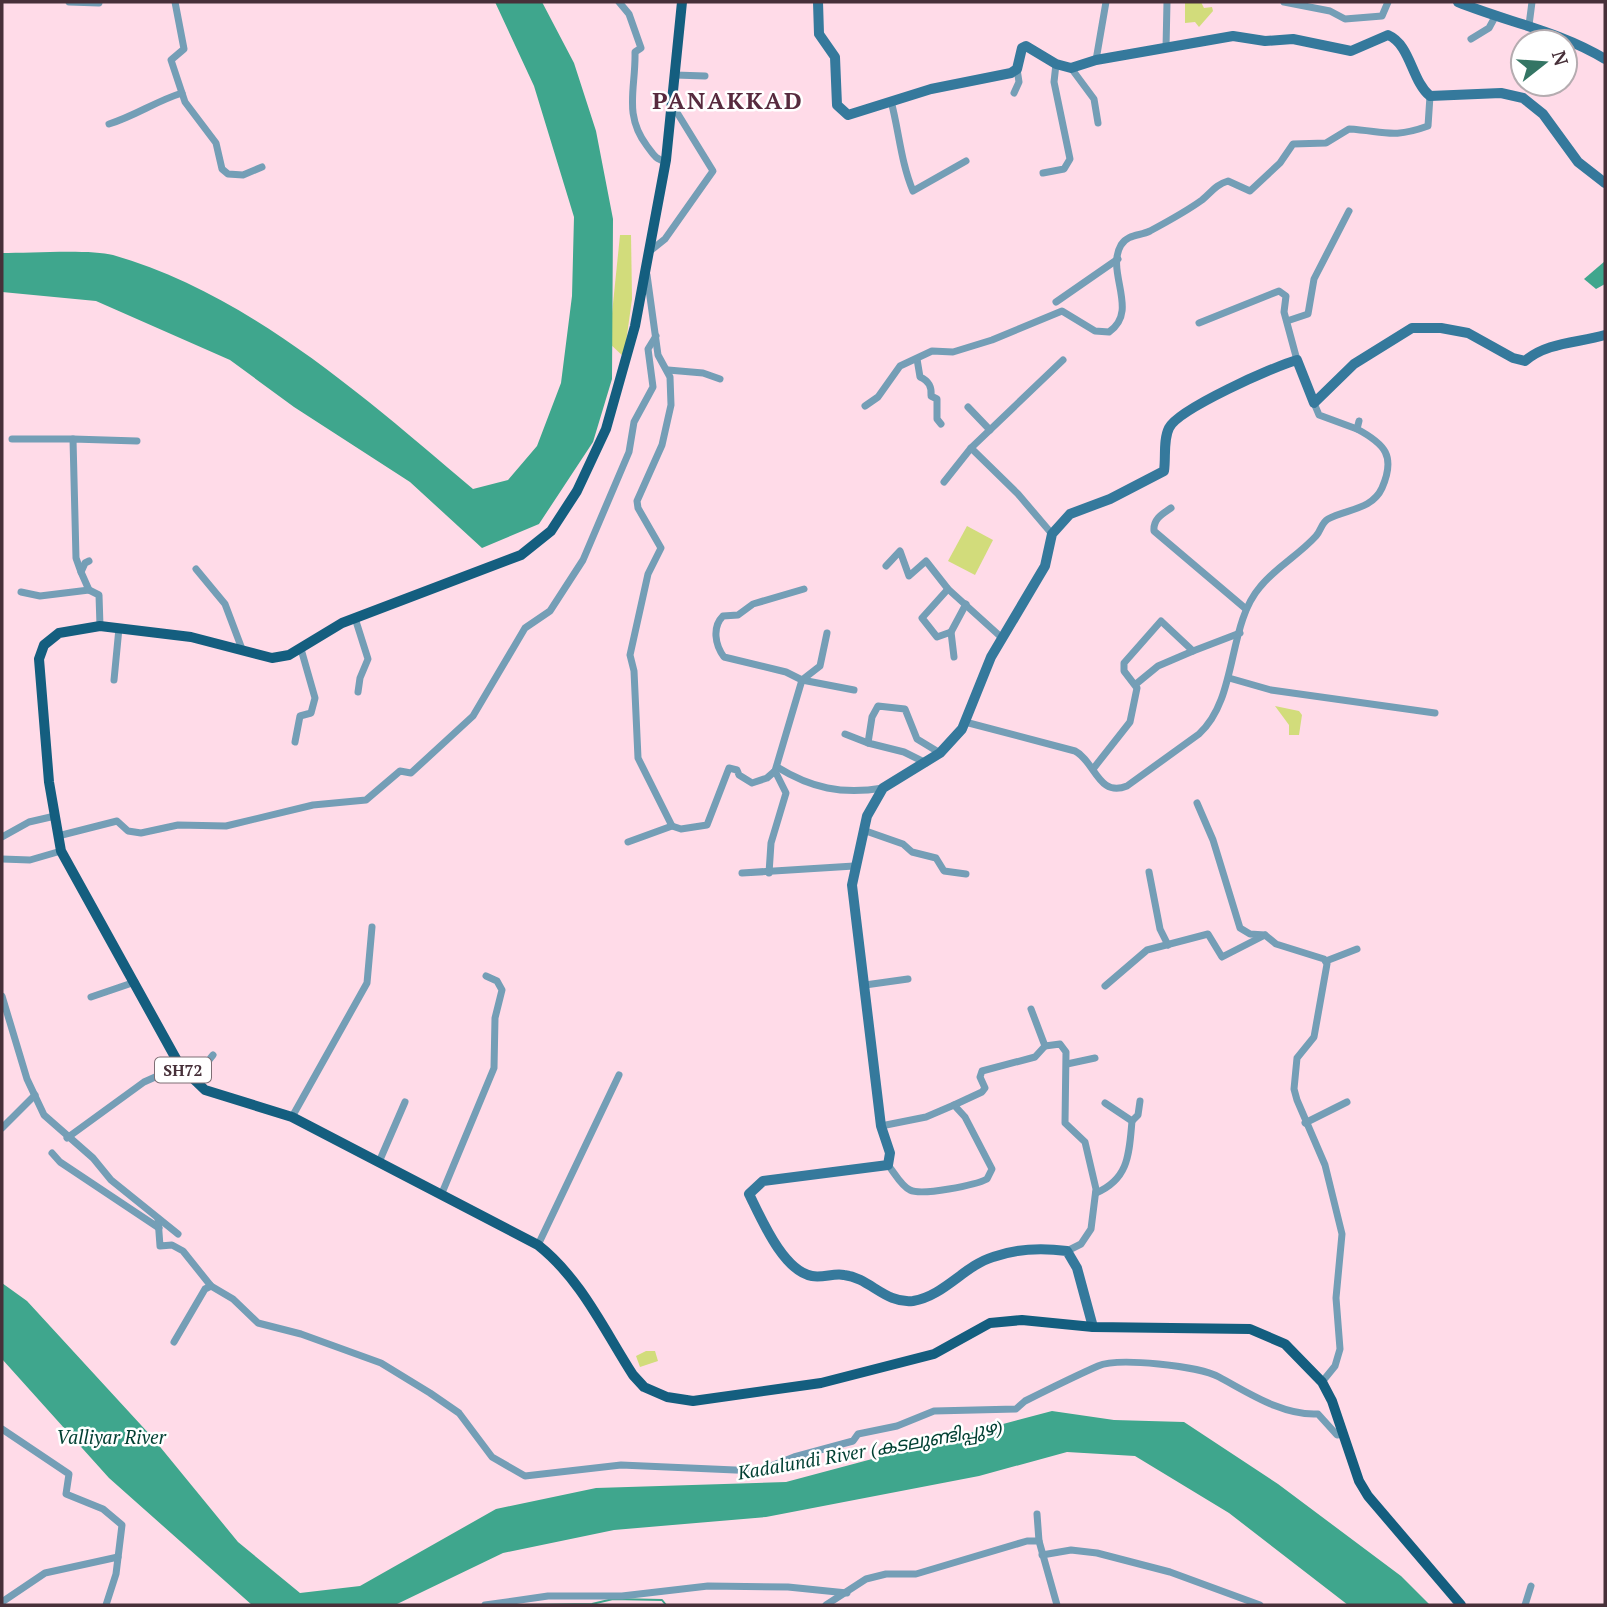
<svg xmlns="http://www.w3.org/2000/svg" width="1607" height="1607" viewBox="0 0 1607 1607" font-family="'PT Serif','Noto Sans Malayalam',serif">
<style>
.green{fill:#d2dc7b}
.water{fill:#3fa68d}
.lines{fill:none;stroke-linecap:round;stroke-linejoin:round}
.stream{stroke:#3fa68d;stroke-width:2}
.street{stroke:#749eb6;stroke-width:7}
.secondary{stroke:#35799c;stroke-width:10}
.primary{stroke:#145e7f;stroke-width:10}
.labels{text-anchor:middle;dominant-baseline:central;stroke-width:5;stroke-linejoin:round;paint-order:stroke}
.shield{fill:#fff;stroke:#7e6e74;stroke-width:2}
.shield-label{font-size:16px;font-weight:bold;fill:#473039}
.water-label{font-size:19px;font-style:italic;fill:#003f32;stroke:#fff}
.district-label{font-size:24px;font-weight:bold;letter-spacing:2px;fill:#572a3e;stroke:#fff}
</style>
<rect width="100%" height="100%" fill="#ffdbe8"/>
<g class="green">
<path d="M1185,2H1201L1204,8L1212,7L1213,11L1199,27L1195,22L1185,23Z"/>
<path d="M620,235H631L632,299L624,357L609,343Z"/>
<path d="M967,526L993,540L975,575L948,561Z"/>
<path d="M1275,706L1299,711L1302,715L1299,735H1289V725Z"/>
<path d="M646,1351H655L658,1361L640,1367L636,1356Z"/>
</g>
<g class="water">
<path d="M495,2H542L574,63L596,131L613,219L612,379L593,442L539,524L482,548L410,482L294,407L230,360L96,301L2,292V253C29,253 91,249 113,255C248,293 368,400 473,489L508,480L537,446L561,383L572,296L574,217L534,86Z"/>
<path d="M1605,261V284L1596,289L1584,279Z"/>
<path d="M2,1283L27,1301L152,1437L238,1542L300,1593L360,1586L496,1509L596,1488L786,1482L1052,1411L1114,1420L1184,1422L1278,1484L1401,1576L1430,1605H1348L1229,1513L1135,1456L1067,1452L979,1476L766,1517L614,1530L503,1553L395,1605H252L109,1478L2,1359Z"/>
</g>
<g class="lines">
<path class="stream" d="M523,1605L592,1604L613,1599L662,1600L666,1605"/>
<g class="street">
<path d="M69,2L99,3"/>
<path d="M175,2L184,49L171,60L185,102L216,143L222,169L228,174L243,175L262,167"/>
<path d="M619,2L629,14L641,48L635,52C636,88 623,114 647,146C654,155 654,158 666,162"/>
<path d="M1284,2L1330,11L1345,19L1382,16L1388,2"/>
<path d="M1529,25L1532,2"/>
<path d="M1471,39L1489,28L1495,17"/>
<path d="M1166,48L1167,2"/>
<path d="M1096,60L1106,2"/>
<path d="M1071,68L1094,99L1098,123"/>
<path d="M675,75L705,76"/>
<path d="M1014,93L1019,82L1017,69"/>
<path d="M891,101C899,131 901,163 913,191L966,161"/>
<path d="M109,124C135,116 156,101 182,93"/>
<path d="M1043,173L1064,169L1070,159L1054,82L1056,64"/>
<path d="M650,251L665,239L713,171L673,106"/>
<path d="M647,275L658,355L670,377L671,405L662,445L637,501L638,508L661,548L648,574L630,655L634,671L638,758L672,826L681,829L707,825L729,768L737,770L739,775L752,783L767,778L775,771L802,680L786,672L724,657C715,645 712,627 723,616L738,615L753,604L804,589"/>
<path d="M1056,302L1118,259"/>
<path d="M1287,321L1308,314L1314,279L1349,211"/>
<path d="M1199,323L1279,291L1286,296L1284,312L1297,360"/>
<path d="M917,359L920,377C929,381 932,387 931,396L937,399V419L941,424"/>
<path d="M668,370L703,373L720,379"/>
<path d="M1314,403L1319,415L1357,429"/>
<path d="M865,406L878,397L900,366L932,351L953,352L992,340L1062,311L1095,331L1109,332C1140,311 1105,272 1121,245C1128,234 1140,236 1150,231C1163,224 1191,208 1202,200C1212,192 1215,185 1228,181L1250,191L1280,163L1293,144L1326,143L1349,129C1384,131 1392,139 1428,126L1430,96"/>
<path d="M968,407L990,430"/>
<path d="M12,439H73"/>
<path d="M944,482L971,448"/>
<path d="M1171,508C1162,514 1153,519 1154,531L1246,609"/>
<path d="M1052,534L1018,494L971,448L1063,360"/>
<path d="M89,561L85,563L81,572L89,590L99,595L100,626"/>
<path d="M886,566L900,551L909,576L926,561L948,589L1001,637"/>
<path d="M196,569L225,604L242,649"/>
<path d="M81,572L76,558L73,439L137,441"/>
<path d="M948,589L922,618L937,637L951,632L966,604"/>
<path d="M21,592L40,596L89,590"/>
<path d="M355,618L368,659L360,678L358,692"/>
<path d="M951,632L954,657"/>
<path d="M1229,678L1271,690L1435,713"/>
<path d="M114,680L119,628"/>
<path d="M802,680L820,666L827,633"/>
<path d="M802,680L854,690"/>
<path d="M1136,684L1158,666L1193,651"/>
<path d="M965,722L1075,751C1095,761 1098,798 1127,786L1199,734C1238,699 1227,625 1260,587C1276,567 1299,555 1316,536C1321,531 1321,523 1328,519C1346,509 1372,510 1382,488C1396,456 1385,444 1357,429L1359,421"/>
<path d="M845,734L868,743"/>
<path d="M295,742L300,716L311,713L315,698L301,649"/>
<path d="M926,763L904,752L868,743L872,717L878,706L905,709L917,739L940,753"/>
<path d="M777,767C811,788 842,795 883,788"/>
<path d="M1093,769L1130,722L1137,688L1124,671V663L1161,621L1193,651L1240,633"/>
<path d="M1197,803L1213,840L1240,928L1250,934L1265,935L1276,944L1324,959L1327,964L1314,1037L1297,1058L1294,1089L1297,1100L1325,1165L1342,1234L1336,1298L1340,1349L1335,1366L1322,1382"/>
<path d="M863,830L903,844L912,852L936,858L944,871L966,874"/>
<path d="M58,836L117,821L128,831L141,833L178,825L226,826L313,805L366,800L400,771L411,773L473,716L525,628L550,611L583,560L629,452L634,422L653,387L648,349L656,336"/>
<path d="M2,837L29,822L55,816"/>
<path d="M628,842L672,826"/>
<path d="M2,859L30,860L61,851"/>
<path d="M1149,872L1160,929L1168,945"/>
<path d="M742,873L854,866"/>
<path d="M769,873L771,843L786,793L775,771"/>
<path d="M1326,961L1357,949"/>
<path d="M865,985L908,979"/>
<path d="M1105,986L1147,950L1208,934L1222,957L1265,935"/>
<path d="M2,996L27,1079L44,1115L93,1158L111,1180L178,1234"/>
<path d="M91,997L135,982"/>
<path d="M1031,1009L1045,1046L1060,1044L1066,1052L1065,1123L1085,1142L1096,1189L1091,1229L1081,1244L1067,1251"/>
<path d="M1067,1064L1095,1058"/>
<path d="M193,1080L213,1055"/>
<path d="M954,1105L982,1092L985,1088L980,1077L982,1071L1035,1057L1045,1046"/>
<path d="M292,1117L367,983L372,927"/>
<path d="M1132,1121L1138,1115L1140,1101"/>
<path d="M1305,1123L1347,1102"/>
<path d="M881,1126L926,1117L954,1105L965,1117L992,1169L987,1179C976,1185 922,1196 910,1190C901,1186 894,1172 888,1165"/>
<path d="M2,1128L35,1095"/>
<path d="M67,1138L144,1082L171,1070L177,1062"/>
<path d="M52,1153L60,1162L159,1228"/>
<path d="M379,1162L405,1102"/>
<path d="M442,1193L494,1068L495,1018L502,990L497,981L486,976"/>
<path d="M1096,1193C1129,1179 1129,1154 1132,1121L1105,1103"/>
<path d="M158,1219L160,1246L172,1245L183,1251L211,1286L233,1299L258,1323L301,1334L381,1363L430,1393L459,1413L492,1457L525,1476L621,1465L758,1471L794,1457L853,1441L858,1434L897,1426L934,1411L1016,1409L1025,1401C1049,1389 1073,1377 1098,1366C1118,1357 1199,1366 1219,1377C1249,1393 1283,1416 1318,1414L1337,1435L1344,1434"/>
<path d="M538,1245L619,1075"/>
<path d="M174,1342L205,1289L211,1286"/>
<path d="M2,1429L69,1474L66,1494L103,1509L122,1525L116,1574L106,1605"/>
<path d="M1037,1514L1039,1541"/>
<path d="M1042,1555L1071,1550L1097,1553L1170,1572L1260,1605"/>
<path d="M2,1602L45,1573L118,1557"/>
<path d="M485,1605L548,1596H622L708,1586L788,1587L847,1593"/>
<path d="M826,1605L866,1579L886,1574H916L1027,1541H1039L1057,1605"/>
<path d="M1525,1605L1531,1586"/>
</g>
<g class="secondary">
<path d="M818,2L819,34L835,57L837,105L848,115L931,89L1011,73L1017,69L1022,48L1026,46L1056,64L1071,68L1096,60L1233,36L1265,41L1293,39L1351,51L1388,35C1411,45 1411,80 1430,96L1501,93L1523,98L1543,114L1578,162L1605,183"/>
<path d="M1458,2C1507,22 1559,31 1605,59"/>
<path d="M1093,1327L1077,1268L1067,1251C1043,1248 1015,1249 993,1257C964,1266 944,1296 913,1301C885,1304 870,1278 844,1275C834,1273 823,1278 812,1276C783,1271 761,1218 749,1194L763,1181L888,1165L890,1153L881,1126L852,885L867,816L883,788L940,753L962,729L991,657L1045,566L1052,534L1070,514L1110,499L1164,471C1166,458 1163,440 1169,428C1178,409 1275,366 1297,360L1314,403L1354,364L1412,328H1441L1468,333L1513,358L1525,361C1547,342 1578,343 1605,335"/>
</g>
<path class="primary" d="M682,2L666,160L635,326L606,429L577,491L551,531L521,555L342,623L289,655L272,658L191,637L100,626L59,633L44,645L39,659L49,782L61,851L180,1066L205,1090L292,1117L538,1245C581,1279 604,1330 633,1375L644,1387L667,1397L693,1401L821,1383L934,1354L990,1323L1022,1320L1093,1327L1250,1329L1285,1344L1322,1382L1332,1401L1359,1481L1368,1496L1461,1605"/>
</g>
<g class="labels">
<rect class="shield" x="155" y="1057.5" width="56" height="25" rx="5"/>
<g class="shield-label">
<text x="183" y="1070">SH72</text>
</g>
<g class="water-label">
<text x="111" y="1436">Valliyar River</text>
<text transform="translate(870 1449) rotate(-10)">Kadalundi River (കടലുണ്ടിപ്പുഴ)</text>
</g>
<g class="district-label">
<text x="728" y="100">PANAKKAD</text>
</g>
</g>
<rect width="1607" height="1607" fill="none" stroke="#473039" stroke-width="7"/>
<g transform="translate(1544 63) rotate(73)"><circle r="33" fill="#ffffff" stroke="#b5acb0" stroke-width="2"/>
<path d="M0-5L12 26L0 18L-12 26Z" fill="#347564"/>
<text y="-10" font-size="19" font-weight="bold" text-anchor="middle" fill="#473039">N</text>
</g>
</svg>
